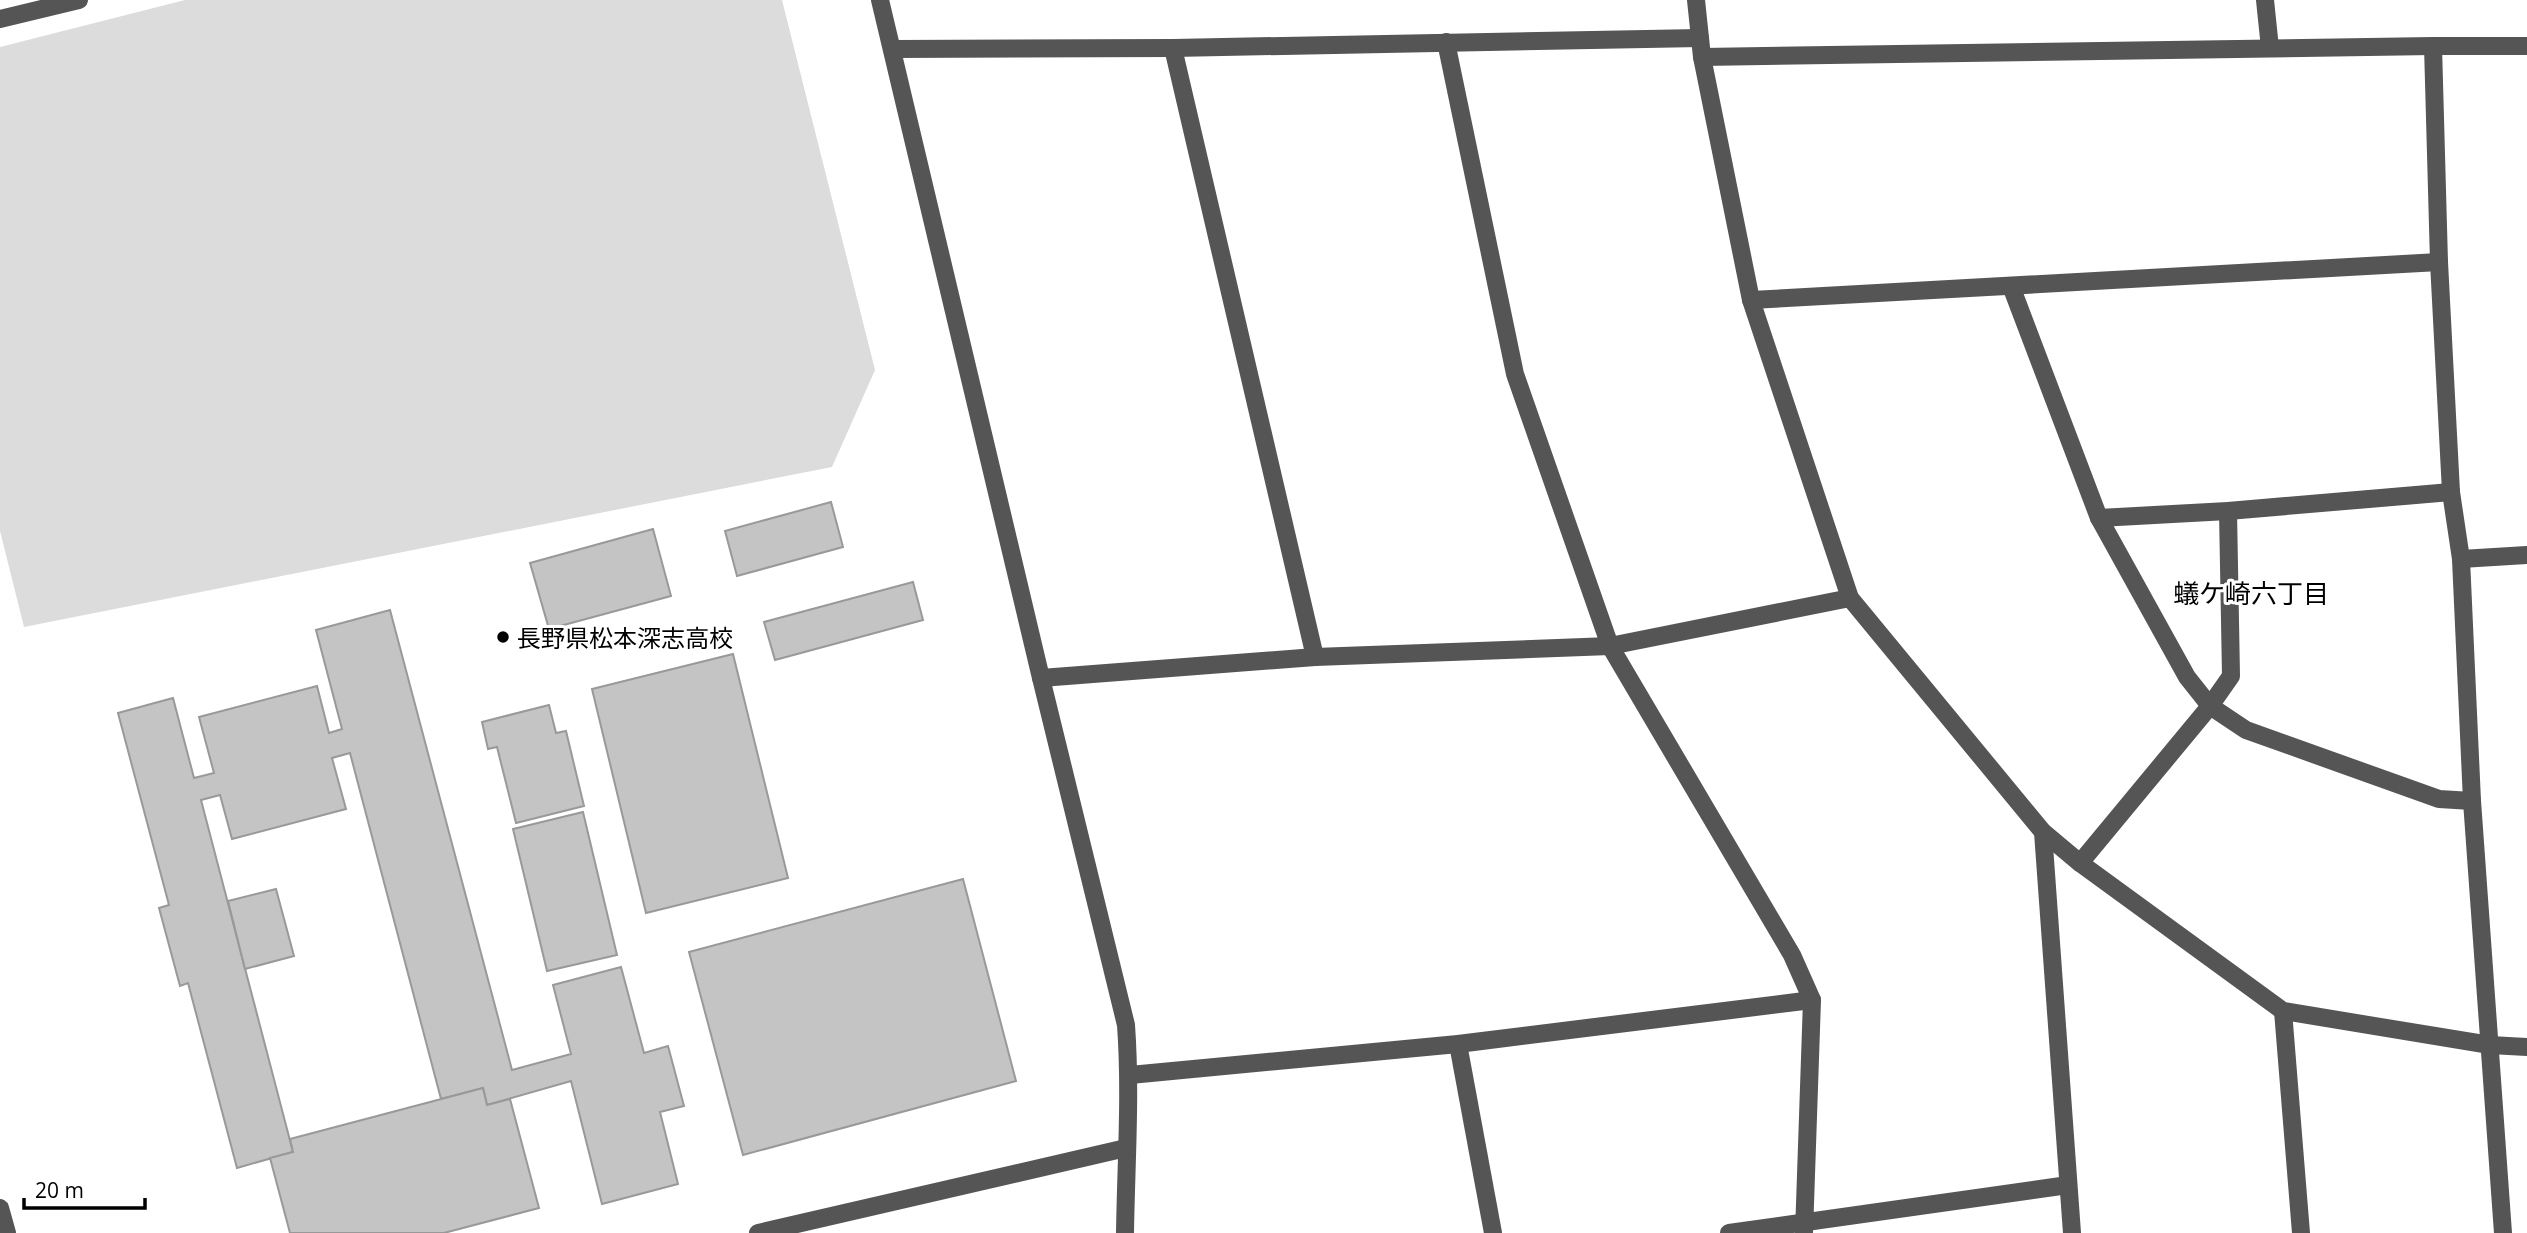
<svg xmlns="http://www.w3.org/2000/svg" width="2527" height="1233" viewBox="0 0 2527 1233" font-family="'Open Sans','Noto Sans JP',sans-serif">
<style>
.green{fill:#dcdcdc}
.building{fill:#c4c4c4;stroke:#999;stroke-width:2}
.lines{fill:none;stroke-linecap:round;stroke-linejoin:round}
.minor{stroke:#555;stroke-width:18}
.poi-dot{fill:#000;stroke:#fff;stroke-width:2.5}
.labels{text-anchor:middle;dominant-baseline:central;stroke-width:6;stroke-linejoin:round;paint-order:stroke}
.poi-label{font-size:24px;fill:#000;stroke:#fff;text-anchor:start}
.neighbourhood-label{font-size:26px;fill:#000;stroke:#fff}
</style>
<rect width="100%" height="100%" fill="#fff"/>
<path class="green" d="M185,0H782L875,370L832,467L24,627L0,531V47Z"/>
<g class="building">
<path d="M831,502L843,547L737,576L725,531Z"/>
<path d="M653,529L671,596L549,629L530,563Z"/>
<path d="M913,582L923,620L775,660L764,622Z"/>
<path d="M390,610L512,1070L571,1054L553,985L621,967L644,1053L668,1046L684,1106L660,1112L678,1184L602,1204L571,1081L487,1105L483,1088L441,1099L350,753L332,758L346,809L232,839L220,795L201,800L293,1152L237,1168L188,983L180,986L159,908L169,905L118,713L173,698L194,778L214,773L199,717L317,686L329,733L342,729L316,630Z"/>
<path d="M733,654L788,878L646,913L592,689Z"/>
<path d="M549,705L556,733L566,731L584,806L516,823L497,747L488,749L482,722Z"/>
<path d="M583,812L617,955L547,971L513,829Z"/>
<path d="M963,879L1016,1081L743,1155L689,952Z"/>
<path d="M276,889L294,956L245,969L228,901Z"/>
<path d="M483,1088L487,1105L510,1099L539,1208L444,1233H290L270,1158L293,1152L290,1139Z"/>
</g>
<g class="lines">
<g class="minor">
<path d="M880,0L1041,678L1126,1025C1131,1094 1126,1164 1125,1233"/>
<path d="M1696,0L1702,57L1751,300L1850,598L2043,832L2080,863L2283,1011L2490,1045L2527,1047"/>
<path d="M2265,0L2270,48"/>
<path d="M0,19L79,0"/>
<path d="M1446,42L1515,374L1610,646L1792,955L1812,1000L1804,1233"/>
<path d="M2433,46L2439,262L2451,492L2461,559L2472,801L2503,1233"/>
<path d="M1173,48L1315,657"/>
<path d="M893,49L1173,48L1700,38"/>
<path d="M1702,57L2433,46H2527"/>
<path d="M2011,286L2099,518L2187,677L2210,706L2246,730L2439,799L2472,801"/>
<path d="M1751,300L2439,262"/>
<path d="M2099,518L2228,511L2451,492"/>
<path d="M2461,559L2527,555"/>
<path d="M1041,678L1315,657L1610,646L1850,598"/>
<path d="M2043,832L2072,1233"/>
<path d="M2080,863L2210,706L2231,676L2228,511"/>
<path d="M2283,1011L2301,1233"/>
<path d="M1458,1044L1493,1233"/>
<path d="M1130,1075L1458,1044L1812,1000"/>
<path d="M0,1208L7,1233"/>
<path d="M758,1233L1126,1148"/>
<path d="M1729,1233L2068,1185"/>
</g>
</g>
<circle class="poi-dot" cx="503" cy="637" r="7"/>
<g class="labels">
<g class="poi-label">
<text x="517" y="637">長野県松本深志高校</text>
</g>
<g class="neighbourhood-label">
<text x="2251" y="593">蟻ケ崎六丁目</text>
</g>
</g>
<path d="M24 1198v10h121v-10" fill="none" stroke="#000000" stroke-width="3.5"/>
<text x="35" y="1198" font-size="21" fill="#000000" stroke="#ffffff" stroke-width="5" paint-order="stroke">20 m</text>
</svg>
